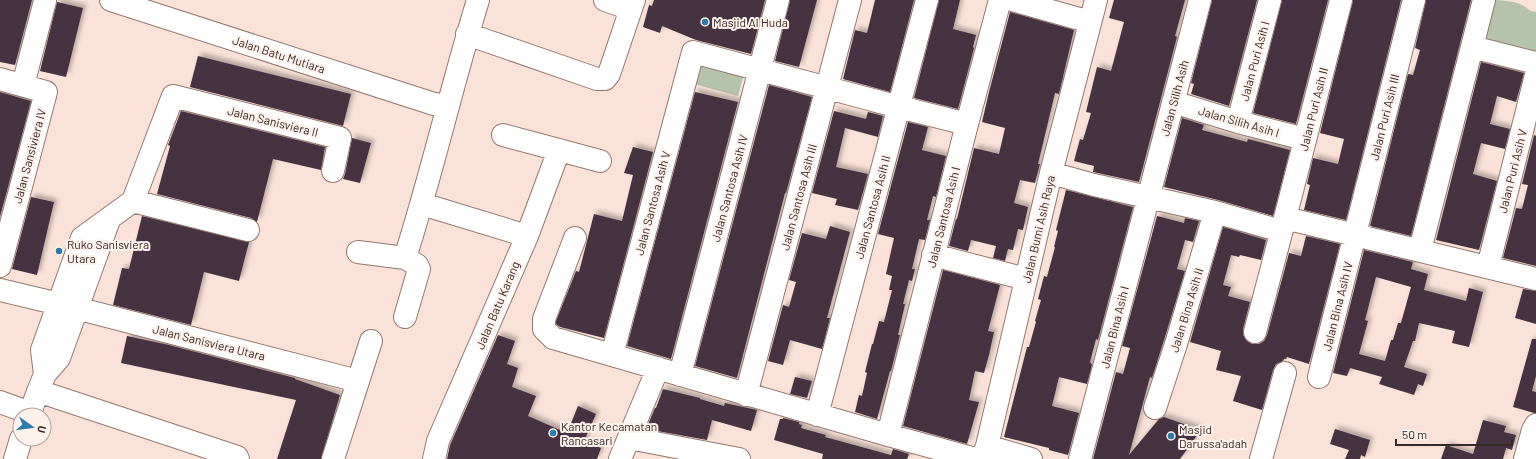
<svg xmlns="http://www.w3.org/2000/svg" width="1536" height="459" font-family="Barlow,sans-serif">
<defs>
<filter id="shadow"><feDropShadow dx="3.5" dy="-3.5" stdDeviation="2" flood-color="#0004"/></filter>
</defs>
<rect width="100%" height="100%" fill="#fbe2d8"/>
<path fill="#b4c3a9" d="M1487,0C1498,0 1511,0 1522,5C1527,7 1528,11 1535,12L1536,11V60L1475,43Z
M694,57L745,70L738,96L687,82Z"/>
<path fill="#463143" fill-rule="evenodd" filter="url(#shadow)" d="M0,0H32L15,65L0,62Z
M654,0H765L751,54L696,40L662,26L660,33L643,27L649,5L652,6Z
M790,0H817L799,67L775,61Z
M875,0H914L890,92L843,79L855,30L867,33Z
M939,0H960L953,29L976,35L973,47L974,48L958,109L914,98Z
M1114,0H1185L1175,36L1177,37L1139,182L1093,172L1094,166L1074,161L1080,139L1083,140L1091,113L1086,112L1097,67L1111,71L1124,22L1109,18Z
M1212,0H1257L1229,106L1191,94L1194,84L1191,83Z
M1282,0H1328L1296,124L1253,113Z
M1353,0H1401L1346,220L1304,210L1310,185L1307,184L1313,158L1338,164L1344,139L1320,133Z
M1426,0H1471L1411,236L1370,226L1408,74L1413,75L1420,50L1415,48Z
M57,2L83,8L66,77L40,71Z
M1010,12L1074,30L1059,94L1055,93L1038,164H1040L1035,183L1020,180L1014,203L1028,207L1023,230L1018,229L1013,250L1008,249L1005,261L993,258L996,246L971,240L968,251L949,246L956,219H957L974,148L999,154L1005,128L982,122L989,92Z
M198,56L351,94L343,126L190,87Z
M1481,62L1524,73L1516,102L1497,96L1490,124L1510,129L1505,149L1481,143L1473,174L1497,181L1479,250L1436,240Z
M769,85L812,97L786,193H785L737,378L695,366Z
M0,92L31,101L0,217Z
M695,92L738,102L671,359L627,346Z
M181,111L325,147L321,170L273,159L257,222L251,218L157,194L170,146L168,145Z
M834,111L866,119L868,112L883,116L878,137L845,128L836,167L868,174L858,210L835,205L837,199L812,193Z
M1182,118L1204,125L1202,130L1247,142L1248,139L1290,150L1273,216L1218,200L1164,187Z
M908,122L928,127L922,150L946,156L936,197L933,196L927,220H930L925,240L919,239L912,269H915L912,281L909,280L903,304H905L898,335H900L891,371H890L877,419L855,412L859,395L862,396L867,373L865,372L872,344H873L879,321L884,322L892,290H889L892,276L886,274L894,238L878,234Z
M1534,135L1536,136V266L1503,258L1516,208L1522,209L1528,185L1522,184Z
M352,138L371,143L360,183L343,179L345,174Z
M633,147L653,152L604,338L560,327L556,324V321L576,271L579,272L594,214L622,221L633,175L624,173Z
M1066,190L1133,207L1098,340L1096,339L1090,362L1092,365L1087,384L1059,377L1052,406L1079,413L1068,455L1049,450V448L1004,437L1027,347H1029L1036,322L1035,321L1041,300L1038,299L1044,276L1047,277L1055,247H1054L1058,231L1056,230Z
M31,197L54,202L37,275L12,269Z
M142,216L249,242L239,281L204,272L191,325L113,305L122,268L129,269Z
M1157,216L1184,223L1185,218L1199,221L1193,242L1185,240L1177,269L1185,271L1164,340L1152,378L1150,377L1129,455L1159,419L1164,417L1201,430L1180,459H1093L1116,372L1123,374L1130,348L1122,346Z
M830,226L850,232L827,318H830L822,349L790,340L783,365L768,361L783,305L789,307L796,282L789,280L802,233L826,239Z
M1223,227L1266,240L1261,260L1240,255L1239,257L1231,255L1223,285L1231,287L1228,296L1250,302L1243,329V335L1247,341L1252,344H1259L1264,341L1267,335L1289,253L1301,256L1306,236L1340,244L1309,364L1287,357L1286,359H1284L1283,361L1276,364L1273,370L1262,410L1233,401L1241,376L1216,370L1221,351L1190,342Z
M1364,250L1413,262L1411,269L1428,274L1424,290L1466,301L1469,288L1483,292L1469,347L1452,343L1455,331L1419,323L1415,341H1413L1404,367L1427,374L1423,386L1418,384L1414,395L1379,384L1382,377L1350,368L1347,376L1333,373ZM1376,277L1411,287L1401,323H1398L1393,340H1391L1385,361L1359,354L1368,321L1365,320Z
M943,270L1000,285L988,331L994,332L989,355L984,373L975,371L969,400L979,402L967,444L903,426Z
M1523,289L1536,291V324L1515,318Z
M498,335L515,341L507,364L518,368L512,387L536,396L528,416L567,433L578,406L596,414L584,441L601,448L597,459H447L450,445Z
M127,336L169,345L295,378V379L340,395L321,459H277L296,400L121,363Z
M1532,339H1536V376L1532,391L1536,392V413H1534L1513,407Z
M795,377L812,381L807,398L790,394Z
M663,389L700,398V399L724,406L725,403L757,410L751,431L712,420L707,440L646,429L655,408H656Z
M783,418L799,422V424L802,425L801,428L826,435L825,437L891,455L893,449L909,454L907,459H822L823,454L774,440L780,419H783Z
M1483,420L1506,426L1504,432L1516,435L1512,450L1506,448L1503,459H1441L1446,445L1473,454Z
M1335,429L1370,440L1365,457L1361,455L1360,459H1345L1349,450L1330,444Z"/>
<g fill="none" stroke-linecap="round" stroke-linejoin="round">
<defs>
<path id="minor" d="M111,0L434,104L448,106
M605,0L631,9
M1012,0L1090,22
M467,34L597,79H605L609,74L634,0
M1472,47L1536,63
M0,79L46,92L0,266
M23,85L45,1
M1173,102L1238,122L1305,139
M1238,122L1270,0
M503,135L600,161
M1051,173L1094,185L1215,212L1281,231
M133,201L248,230
M422,204L527,236
M1285,218L1341,0
M575,238L544,319V329L553,338L888,435L976,459
M1420,250L1484,0
M358,252L405,258C432,173 452,85 478,0
M933,255L1026,279
M405,258L417,265L419,269L405,317
M1488,267L1536,75
M0,290L76,308L358,381
M1255,332L1285,218L1536,279
M612,355L693,52L899,107L967,124
M45,374L59,358L109,220
M680,375L778,0
M1319,377L1414,0
M38,391L237,457L238,459
M746,395L850,0
M0,402L30,413
M1155,408L1176,344L1215,212
M29,415L45,374L42,350L82,238L133,201L173,96L340,138L333,171
M817,415L927,0
M888,435L967,124L1000,0
M629,438L739,459
M987,446L1031,459
M15,459L21,439
M333,459L371,341
M434,459L438,441L527,236L559,150
M620,459L658,368
M982,459L987,446L1051,173L1096,0
M1080,459L1200,0
M1261,459L1285,373
M1525,459L1533,430L1536,425"/>
</defs>
<use href="#minor" stroke="#92776c" stroke-width="24"/>
<use href="#minor" stroke="#fff" stroke-width="22"/>
</g>
<g fill="#2b7dad" stroke="#fff2ed" stroke-width="1.5">
<circle cx="705" cy="22" r="4"/>
<circle cx="59" cy="251" r="4"/>
<circle cx="553" cy="433" r="4"/>
<circle cx="1171" cy="436" r="4"/>
</g>
<g text-anchor="middle" dominant-baseline="central" stroke-width="4" stroke-linejoin="round" paint-order="stroke">
<g font-size="12" fill="#342924" stroke="#fff2ed" text-anchor="start">
<text x="713" y="22">Masjid Al Huda</text>
<text x="67" y="244">Ruko Sanisviera<tspan x="67" dy="14">Utara</tspan></text>
<text x="561" y="426">Kantor Kecamatan<tspan x="561" dy="14">Rancasari</tspan></text>
<text x="1179" y="429">Masjid<tspan x="1179" dy="14">Darussa'adah</tspan></text>
</g>
<g font-size="12" fill="#342924" stroke="#fff2ed">
<text transform="translate(279 54) rotate(18)">Jalan Batu Mutiara</text>
<text transform="translate(1254 61) rotate(-75)">Jalan Puri Asih I</text>
<text transform="translate(1174 98) rotate(-75)">Jalan Silih Asih</text>
<text transform="translate(1313 109) rotate(-76)">Jalan Puri Asih II</text>
<text transform="translate(1384 117) rotate(-76)">Jalan Puri Asih III</text>
<text transform="translate(273 121) rotate(14)">Jalan Sanisviera II</text>
<text transform="translate(1239 121) rotate(16)">Jalan Silih Asih I</text>
<text transform="translate(29 156) rotate(-75)">Jalan Sansiviera IV</text>
<text transform="translate(1512 171) rotate(-76)">Jalan Puri Asih V</text>
<text transform="translate(729 188) rotate(-75)">Jalan Santosa Asih IV</text>
<text transform="translate(798 197) rotate(-75)">Jalan Santosa Asih III</text>
<text transform="translate(652 203) rotate(-75)">Jalan Santosa Asih V</text>
<text transform="translate(872 207) rotate(-75)">Jalan Santosa Asih II</text>
<text transform="translate(943 217) rotate(-76)">Jalan Santosa Asih I</text>
<text transform="translate(1038 229) rotate(-77)">Jalan Bumi Asih Raya</text>
<text transform="translate(497 305) rotate(-67)">Jalan Batu Karang</text>
<text transform="translate(1337 306) rotate(-76)">Jalan Bina Asih IV</text>
<text transform="translate(1186 310) rotate(-73)">Jalan Bina Asih II</text>
<text transform="translate(1114 327) rotate(-76)">Jalan Bina Asih I</text>
<text transform="translate(209 342) rotate(14)">Jalan Sanisviera Utara</text>
</g>
</g>
<g transform="translate(32 427) rotate(104)"><circle r="19" fill="#fff2ed" stroke="#aea29d"/>
<path d="M0-3L7 15L0 10L-7 15Z" fill="#2b7dad"/>
<text y="-6" font-size="11" font-weight="bold" text-anchor="middle" fill="#342924">U</text>
</g>
<path d="M1396 439v6h116v-6" fill="none" stroke="#342924" stroke-width="2"/>
<text x="1402" y="439" font-size="12" fill="#342924" stroke="#fff2ed" stroke-width="3" paint-order="stroke">50 m</text>
</svg>
